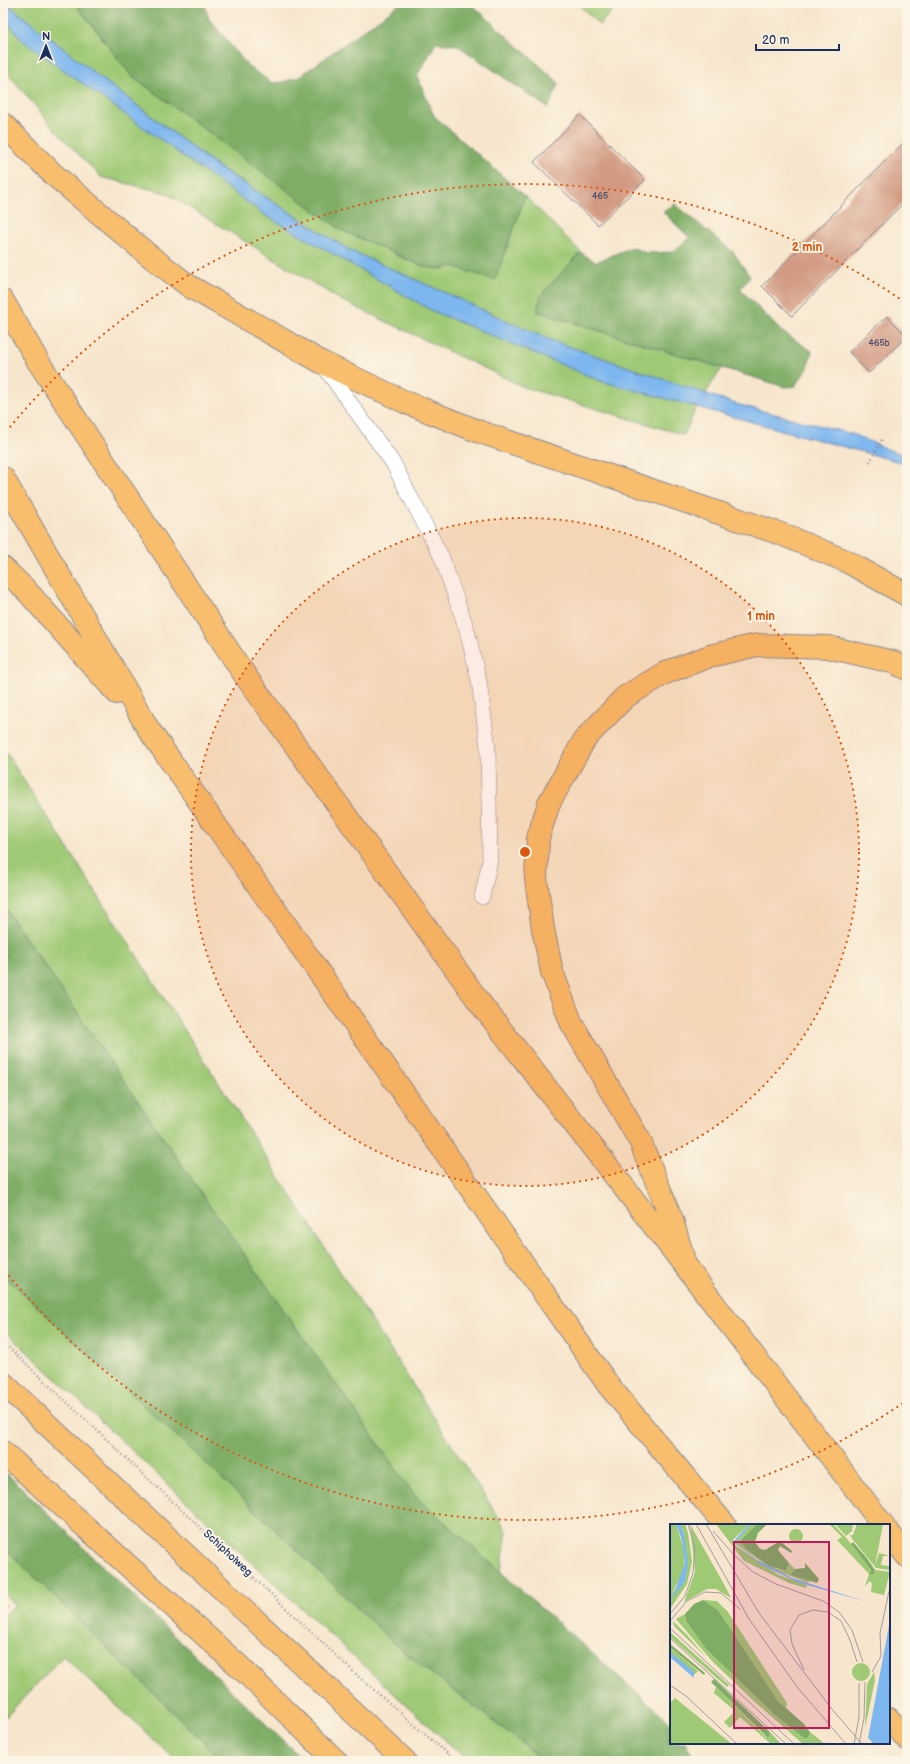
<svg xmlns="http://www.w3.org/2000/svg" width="910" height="1764" font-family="'Balsamiq Sans',sans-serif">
<rect width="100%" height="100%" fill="#fcf5e5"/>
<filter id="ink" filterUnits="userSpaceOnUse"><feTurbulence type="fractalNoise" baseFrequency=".025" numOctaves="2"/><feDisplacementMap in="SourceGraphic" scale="8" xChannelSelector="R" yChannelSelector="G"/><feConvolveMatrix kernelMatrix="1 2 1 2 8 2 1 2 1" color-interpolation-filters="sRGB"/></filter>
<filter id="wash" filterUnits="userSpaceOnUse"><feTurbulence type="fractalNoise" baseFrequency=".012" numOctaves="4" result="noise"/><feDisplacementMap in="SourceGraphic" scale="16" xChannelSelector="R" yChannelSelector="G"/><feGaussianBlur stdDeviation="0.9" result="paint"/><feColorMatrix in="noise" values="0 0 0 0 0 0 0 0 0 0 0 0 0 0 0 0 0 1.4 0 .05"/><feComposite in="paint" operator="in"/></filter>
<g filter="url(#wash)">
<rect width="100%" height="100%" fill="#f7e6cd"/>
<path fill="#9fc975" stroke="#5d7c6a" d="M12,3H75L131,75L222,142L398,256L425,267L441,269L452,266L495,280L525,196L583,254H578L538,312L722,368L705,394L550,340L349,250L219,167L98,76L11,7Z
M577,3H620L599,25Z
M3,16L22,40L265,215L433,311L601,381L697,406L684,435L524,387L341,300L166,193L101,177L56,131L3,67Z
M3,748L507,1531L501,1572L415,1496L201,1193L3,905Z
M3,1275L193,1451L399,1648L545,1761H469L439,1735L224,1537L3,1329Z
M3,1546L223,1761H177L63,1656L3,1720V1616L16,1605L3,1594Z"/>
<path fill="#7fad66" stroke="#4d6e62" d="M75,3H204L209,19L248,66L272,83L282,82L299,77L401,3H470L559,83L548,108L457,45L436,43L417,76L434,116L525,196L495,280L452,266L441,269L425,267L341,230L131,75Z
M675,204L734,253L750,277L740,289L781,331L812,351L807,369L795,386L785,387L538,312V305L541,295L579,254H583L596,262L632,247L646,253L672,252L690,238L663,212Z
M3,905L201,1193L415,1496L671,1723V1743H685L697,1761H545L399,1648L193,1451L3,1275Z
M3,1470L304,1761H223L3,1546Z"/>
<path fill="#7eb7ef" stroke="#4c73a6" d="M3,3H12L11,7L98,76L218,167L349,250L550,340L736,404L852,434L897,453L907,454V464L601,381L433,311L265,215L22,40L3,16Z"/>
<g id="blocks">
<path fill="#d29a82" d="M580,115L645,180L598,225L534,162Z
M907,139V199L792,316L762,286Z
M887,316L907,336L869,373L849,352Z
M3,1602L7,1605L3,1610Z"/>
</g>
</g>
<g filter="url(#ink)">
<use href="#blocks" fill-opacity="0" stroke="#898a96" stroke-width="1"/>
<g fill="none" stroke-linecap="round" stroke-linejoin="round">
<defs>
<path id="lane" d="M323,365L393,463L442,558L467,630L479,681L488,748L490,860L482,897"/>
<path id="primary" d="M3,1383L405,1761
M3,1452L241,1668L336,1761"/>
<path id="highway" d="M3,124L53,174L146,253L189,286L321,362L405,402L480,432L781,534L846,561L907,595
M3,301L39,363L242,671L480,1003L686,1267L883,1525
M3,478L149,730L609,1386L725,1525
M3,568L26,590L117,693
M683,1257L672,1220L640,1141L571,1022L552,972L543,929L536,879L538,838L549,803L585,739L625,697L665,673L710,656L757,645L828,647L893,662L907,669
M889,1533L907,1556
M889,1719L907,1739"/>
</defs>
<use href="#lane" stroke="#898a96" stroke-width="16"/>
<use href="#primary" stroke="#898a96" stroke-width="24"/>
<use href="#highway" stroke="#898a96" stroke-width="24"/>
<path stroke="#898a96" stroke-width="2.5" stroke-dasharray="1 3" stroke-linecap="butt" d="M870,462L882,439
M3,1342L359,1677L456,1761"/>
<use href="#lane" stroke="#fff" stroke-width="15"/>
<use href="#primary" stroke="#f9be6d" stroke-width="22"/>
<use href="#highway" stroke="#f9be6d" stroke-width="22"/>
</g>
</g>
<circle cx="525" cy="852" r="334" fill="#de5710" fill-opacity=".12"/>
<g fill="none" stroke="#de5710" stroke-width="2" stroke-dasharray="2 4">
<circle cx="525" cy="852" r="334"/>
<path d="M903 1403A668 668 0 0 1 6 1272M6 432A668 668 0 0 1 903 301"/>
</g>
<g text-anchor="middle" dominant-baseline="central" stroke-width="4" stroke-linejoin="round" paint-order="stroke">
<g font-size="9" fill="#494a67">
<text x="600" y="196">465</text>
<text x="879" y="343">465b</text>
</g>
<g font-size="11" fill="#1b2f5e" stroke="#fcf5e5">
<text transform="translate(228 1553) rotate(43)">Schipholweg</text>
</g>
</g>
<g transform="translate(670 1524)">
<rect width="220" height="220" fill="#f7e6cd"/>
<path d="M0,0H6L14,25V46L3,68L15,57L14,11L10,0H15L18,9L22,38L17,60L0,85ZM20,0L55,62L61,74L46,65H37L14,78L25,48ZM46,0H79L63,16L66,22L109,51L137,61L136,64L119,59L74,37ZM81,0H87L70,17L77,26L99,42L111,46L116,47L119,39L125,45L120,51L140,57L138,59L100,44L65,19ZM159,0H163L178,16L201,46L199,49L204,50L205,46L220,48L214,71L201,68L202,60L200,57L195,62L199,50L167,16L172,13ZM165,0H183L182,7L176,12ZM187,0H213L205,42L209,29L220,32H213L211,41L220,42V46L206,44L183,16L180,11H183ZM119 12a7 7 0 1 1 14 0a7 7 0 1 1-14 0ZM33,76L47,77L58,88L117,179L116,184L107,176L85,144L48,86ZM15,90L16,97L36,125L106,192L135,215L140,208L155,220H133L87,180L42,137L6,95ZM3,97L17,111L35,132L4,102ZM0,108L59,161L57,163L0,113ZM0,123L28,147L25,150L0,128ZM182 148a9 9 0 1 1 18 0a9 9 0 1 1-18 0ZM204,148L205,156L195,204L197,160ZM46,163L97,214L100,208L111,220H101L70,193L60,204L54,198L65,187L44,169ZM5,174L62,220H0V179Z" fill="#9fc975"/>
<path d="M87,0H97L88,9L85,18L90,25L95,26L110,17L122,27L121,29L110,22L108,26L119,39L116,47L99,42L77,26L70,17ZM183,18L196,33L205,46L204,50H199L201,46L181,20ZM135,39L149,55L147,59L120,51L125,45L135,44ZM33,76L48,86L107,176L134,200L140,208L138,213L135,215L106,192L36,125L16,97L15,90L24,80ZM0,120L35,149L34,151L0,123ZM44,155L100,208L98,214L41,158Z" fill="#7fad66"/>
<path d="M6,0H10L14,11L18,38L15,57L2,75L15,39L12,16ZM79,0H81L65,19L87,36L122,54L197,78L127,58L92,41L63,18ZM220,96V220H204L198,214ZM0,128L24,148V154L0,133Z" fill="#7eb7ef"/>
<path fill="none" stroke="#9f9da1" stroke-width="1" d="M26,0L79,95L128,164L176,220M36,0L89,89L161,184L192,220M43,7L64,31L83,48L106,60L153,77L169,88L182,106L193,138M0,90L15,72L23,49L25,24L18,0M0,97L17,77L35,68L51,69L70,85M0,104L124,220M0,114L116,220M134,146L122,120L120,106L129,91L143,86L158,88L171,97L180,116L187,138M202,148L211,132L210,109L220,63M0,161L16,172L67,220M184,220L189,193V159M189,220L194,194L195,158"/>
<path fill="#c2185b" fill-opacity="0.15" stroke="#c2185b" stroke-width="2" d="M64,18H159V204H64Z"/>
<rect width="220" height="220" fill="none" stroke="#1b2f5e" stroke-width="2"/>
</g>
<circle cx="525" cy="852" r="6" fill="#de5710" stroke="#fcf5e5" stroke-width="2"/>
<g font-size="12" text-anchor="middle" font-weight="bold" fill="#de5710" stroke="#fcf5e5" stroke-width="4" stroke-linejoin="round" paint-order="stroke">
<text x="807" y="251">2 min</text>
<text x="761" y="620">1 min</text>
</g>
<rect width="910" height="1764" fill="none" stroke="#fcf5e5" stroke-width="16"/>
<g transform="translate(46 46)" stroke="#fcf5e5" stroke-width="3" paint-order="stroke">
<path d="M0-3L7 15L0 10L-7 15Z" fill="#1b2f5e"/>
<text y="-6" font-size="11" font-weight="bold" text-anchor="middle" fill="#1b2f5e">N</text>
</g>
<path d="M756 44v6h83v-6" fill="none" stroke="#1b2f5e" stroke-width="2"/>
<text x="762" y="44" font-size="12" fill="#1b2f5e" stroke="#fcf5e5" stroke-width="3" paint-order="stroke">20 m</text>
</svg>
